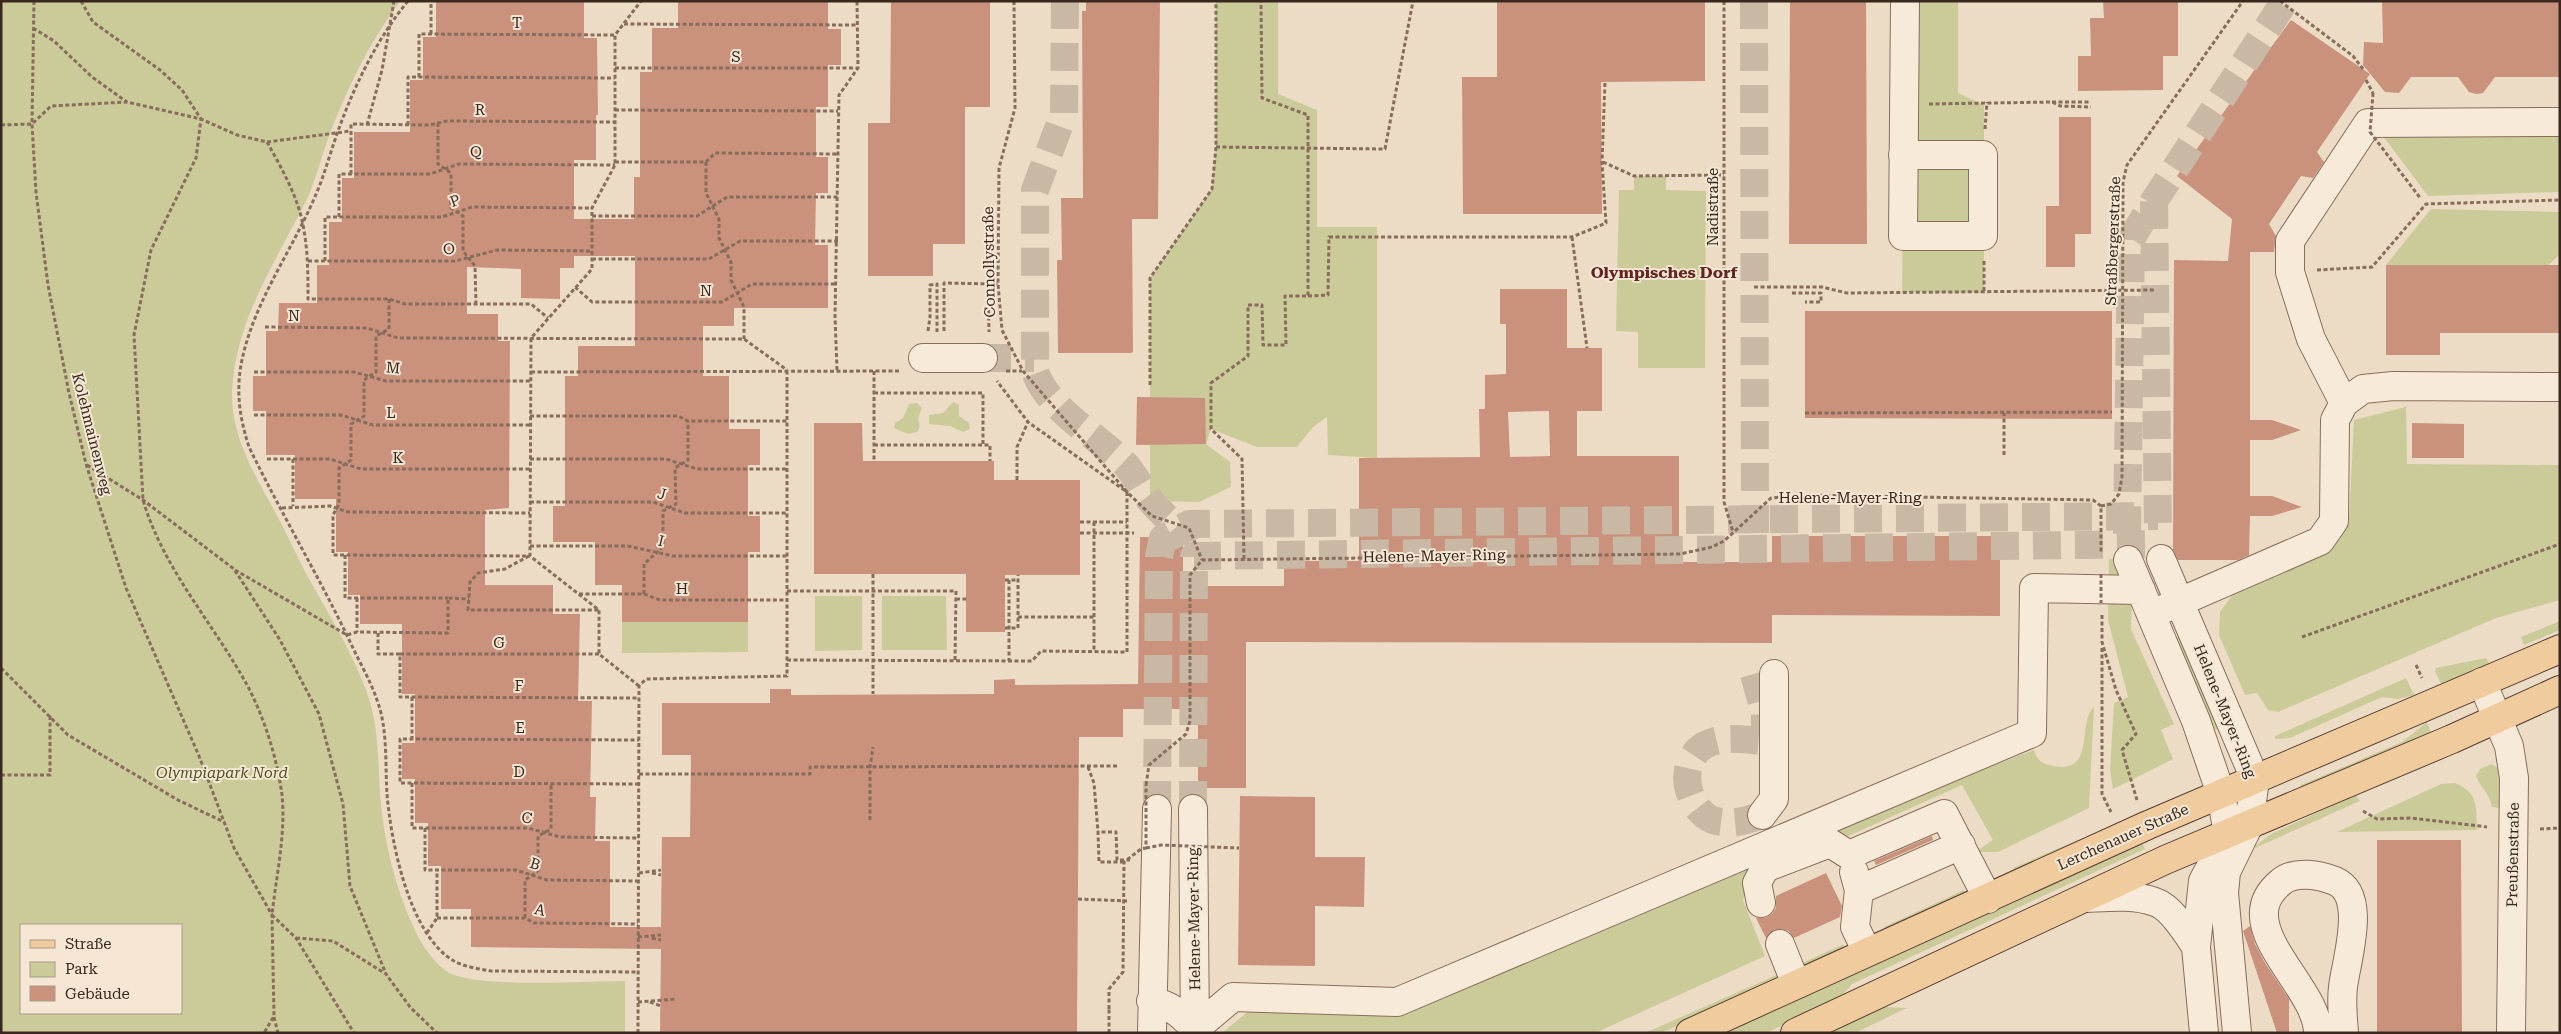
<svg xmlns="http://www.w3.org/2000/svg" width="2561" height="1034" font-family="'Roboto Serif',serif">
<rect width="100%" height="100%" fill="#eddcc5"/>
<path fill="#cbca99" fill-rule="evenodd" d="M1,1H400C369,43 346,90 328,139C321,158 316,179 308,197C277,260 235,320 232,392C231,435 253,472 273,508C288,535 300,564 316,591C334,623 353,655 366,690C379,724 378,759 380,795C384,841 394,884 413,926C420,942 432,961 446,971C472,989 589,981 625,981V1033H1ZM21,925H181V1013H21Z
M1216,1H1278V94L1317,110V227H1377V458L1328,455L1327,417L1313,427L1297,447H1257L1211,429L1206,444L1230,462L1231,487L1199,502L1150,501V278L1212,189L1216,147Z
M1905,1H1958V93L1984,105V293L1902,292Z
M2560,131V192L2428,196L2380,132Z
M1634,176H1666V190L1706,191L1705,368H1638V332L1616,331L1619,190H1634Z
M2431,209L2560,212V254L2534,279L2452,281L2441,265H2386Z
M953,402L959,405V416L969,423L970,429L963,432L950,426L929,424V415L943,413Z
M917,403L922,408L918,419L920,426L917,432L908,434L894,428L895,423L903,418L909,404Z
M2406,407L2407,464L2560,465V600L2496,618L2278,712L2268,710L2257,693L2245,695L2219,635L2220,612L2234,593L2265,581L2328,549L2349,521L2354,420Z
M2109,559H2130L2132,594L2131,629L2174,724L2161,730L2173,759L2113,789L2110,770L2114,703L2128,697L2108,620Z
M815,596H862V650L815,651Z
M882,596H946L947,650H882Z
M2560,621V630L2524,645L2521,637Z
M622,622H748V652L622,653Z
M2178,635L2185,639L2222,730L2215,729L2176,642Z
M2486,658L2490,665L2442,686L2435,671L2436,668Z
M2406,678L2414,695L2398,699L2382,697L2290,738L2275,739V736Z
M2094,707L2089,808L1998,852H1975L1993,840L1962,785L1842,839L1831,835L1916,795L2034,750C2037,759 2040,763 2049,765C2098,778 2076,722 2094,707Z
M2427,722L2432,735L2300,789L2301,785L2402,742Z
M2492,764L2499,769V808L2492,807C2489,792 2481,789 2476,776L2480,769Z
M2455,783C2479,793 2476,807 2477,830L2337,832L2441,784Z
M2356,795L2360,801L2255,848V846L2271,834Z
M2078,840L2080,845L2016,874L2013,868Z
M2142,843L2145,849L1852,984L1838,1000L1766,1033H1723Z
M1760,860L1743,900L1765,956L1595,1033H1222L1251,1009H1359Z
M1964,890L1967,896L1888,934L1884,927Z
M1844,944L1840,953L1805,969L1802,963Z
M1781,973L1783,979L1661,1033H1645Z
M1885,1007L1907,1008L1855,1033H1829Z"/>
<path fill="#ca927c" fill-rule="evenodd" d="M436,1H584V38H597L598,115H596V160H574V219H634V177H640V72H652V28H678V1H828V29H841V65H828V107H816V157H828V193H816L815,245H828V308H734V326H703V376H729V429H760V465H748V516H760V552H748V622H622V585H595V542H553V506H565V376H578V346H635V256H574V268H560V299L521,298V269L467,267V314H498V341H510L509,508L485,510V585H553V614H580L578,701H592L590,797H596L595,841H610V927H661L662,837H690L691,755H662V703H770V689H791V695L994,694V680L1015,679V685L1138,684L1140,537H1183V586H1284V561H1359V458L1480,457L1479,409H1485V375L1506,374V324H1500V289H1567V348H1602V411H1577V456H1679V562H1772V536H2000V616L1772,615V643L1246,642V788H1198V709H1123V737H1079L1077,1033H660L661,949L471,947V909H441V866H428V823H415V779H402V743H415V694H402V624H360V595H348V552H336V499H295V455H266V411H253V376H266V331H278L279,303H317V265H329V222H342V178H354V132H410V80H423V37H436ZM1549,411L1550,456L1510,457L1508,412Z
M891,1H990V107H965V244H933V276H868V123H890Z
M1086,1H1160L1158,219H1132L1133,352L1131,353H1058L1057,260H1062L1061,198H1083L1082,11H1086Z
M1497,1H1705V81L1601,82L1602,214H1463L1462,77H1497Z
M1790,1H1866L1867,244H1789Z
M2103,1H2178V56H2163V90L2078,91V56H2091L2090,18H2104Z
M2382,1H2560V77H2495L2483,93L2476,94L2469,92L2458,77H2411L2399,93L2385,92L2363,65L2364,42L2383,43Z
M2291,20L2370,74L2317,152L2324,162L2313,178L2301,176L2269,224L2276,236L2274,252H2250V420H2272L2301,430L2272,440H2250V496H2272L2302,507L2272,516H2250L2249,555L2238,560H2178L2173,550L2174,260L2228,261L2232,219L2177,176Z
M2059,117H2091V234H2075V267H2046V206H2059Z
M2386,265H2560V333H2440V355H2386Z
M1805,311H2112V419L1805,418Z
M1137,397L1205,398L1206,444L1136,445Z
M814,423H862L863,461H994V480H1080V575H1005V632H966V574H814Z
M2412,423L2464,424V458H2412Z
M1240,796L1315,797V857H1365L1364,907L1315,906V966L1238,965Z
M1932,836L1933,840L1876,865L1874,861Z
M2377,840H2461L2462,1033H2377Z
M1826,873L1842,906L1840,917L1794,938L1789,931L1782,929L1774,930L1766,938L1756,918H1765L1772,914L1776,908V896Z
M2250,926L2255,944L2265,963L2289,999V1033H2277L2243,931Z"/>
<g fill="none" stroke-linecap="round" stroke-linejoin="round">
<path stroke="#c9b8a4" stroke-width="28" stroke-dasharray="28 14" stroke-linecap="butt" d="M1065,1L1064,113L1035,190V372C1048,409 1096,435 1123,462C1134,472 1140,488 1150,500C1163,516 1177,524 1187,544
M1754,1L1755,537
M2154,201L2158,534
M983,358H1034
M2127,534L2131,239L2154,201L2285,1
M1754,674L1765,714V735
M1157,809L1159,556L1163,538L1189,524L2158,516
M1193,809L1194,556L2158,544
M1762,815C1748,820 1737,824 1721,822C1688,818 1673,763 1705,745C1723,735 1745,740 1765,741"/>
<defs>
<path id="minor" d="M1903,155H1983V236H1903L1905,1
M923,358H983
M2344,403L2311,339L2290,272V241L2368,123L2560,122
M2161,559L2255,779L2249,825L2226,872L2224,893L2237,1033
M2128,560L2196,721L2221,794L2228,834L2203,881L2196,947L2204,1033
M2152,614L2320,541L2334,521L2335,420L2344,403L2363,389L2393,386L2560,387
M2482,682L2509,746L2514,778L2511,1033
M1193,809L1195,1033
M1762,815L1774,799V674
M1854,872L1859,890L1855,927L1867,952
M1859,890L1961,845
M2086,898C2108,897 2134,894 2155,902C2171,907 2187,933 2196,947
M1761,903L1757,883L1765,868L1830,843L1849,855L1944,814L1988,899
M1780,944L1796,984
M1151,1001C1171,1005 1181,1014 1195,1029L1233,997L1397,1002L2032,733L2034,588L2141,590
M1152,1033L1157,809
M2318,1033C2318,985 2227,926 2281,882C2295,870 2320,875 2335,881C2368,895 2346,961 2343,987C2341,1002 2343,1018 2344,1033"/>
<path id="major" d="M1690,1033L2148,825L2560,649
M1795,1033L2165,860L2452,739L2560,690"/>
</defs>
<use href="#minor" stroke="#886d5c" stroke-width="30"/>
<use href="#major" stroke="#553c30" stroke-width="30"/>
<path stroke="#886d5c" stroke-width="3" stroke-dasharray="4 2.5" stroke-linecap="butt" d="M34,1L32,124L36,192L48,285L69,393L86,464L126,588L199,756L234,848L272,915L274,1016L264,1033
M81,1L93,22L160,70L182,90L201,119L196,158L151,250L134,335L143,500C163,568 212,622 246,683C264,716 277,758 282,795C286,834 276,877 272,915L296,938L354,1033
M408,1C377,39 355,84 338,131C330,153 324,177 314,199C290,254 252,305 241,365C236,394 240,419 249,447C282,515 321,580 353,648C361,665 371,682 377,700C388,729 385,763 387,794C391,842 409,935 454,961C465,967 479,969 491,971L638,972
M1014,1L1015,108L999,168L998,284L1002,330L1023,371L1127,492L1152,516L1189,528L1202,560
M1724,1V502L1733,532
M2280,1L2353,56L2363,69
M624,24L857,25
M33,28L54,41L92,77L127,102
M431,34V1
M615,68H858
M419,77V34L615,35
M2366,80L2373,93
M2052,102H2091
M1929,104L2052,102L2060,106L2091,107
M615,110L838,111
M438,123V164L451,173V208L463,216V251L475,266L476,304
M1,125L32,124L51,106L127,102L201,119L237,135L267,142L351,131
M367,125L382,70L394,1
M408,125V77L615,78
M1985,129L1987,102
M267,142C281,167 298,197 303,225C308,250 308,274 308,299H389L405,304H531L548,318
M1216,147L1385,149L1413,1
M615,162H706L715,153L838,154
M706,162V193L719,219V238L731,262V280L744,307V339
M1603,162L1634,176L1724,175
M351,174V124L430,125L447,121L615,122
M592,216H697L727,197H838
M339,217V174H430L459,164L615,165
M1572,237L1587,348
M592,259H709L740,241H838
M308,261H455L497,250L592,251
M325,261V217H442L472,207L592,208
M1984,261V293
M2317,270L2372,267L2426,204L2560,200
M988,284L989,332
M575,287L592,302H722L752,284H837
M1754,287H1822L1847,293L2155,290
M1792,293H1821V302H1805
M1308,296L1328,295L1329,237H1572L1606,223L1602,162L1605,82
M389,299V329L376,336V372L364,380V416L351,424V460L339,468V504L333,515V555L530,556
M265,327L367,328L398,338L744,339L787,370
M928,331L930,317V285L937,284V332
M944,331V283L998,284
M837,370L835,316L839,95L858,68L857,1
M874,371V461
M1006,371H1022
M254,372H354L386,381H530
M531,372L900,371
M1150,385V278L1212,189L1216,147V1
M874,393H983V445
M1805,413L2112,412
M254,415H341L373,425H530
M530,416H678L688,421H787
M874,445H990V461
M2004,455V413
M267,459H330L361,469H530
M293,459V506
M530,459H666L697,469H787
M87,465L143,500L234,569L280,640L319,714L343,804L350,886L386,974
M1017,480V447L1028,422
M530,502H653L685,513H787
M2101,506L2111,504L2119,494L2122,477L2123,182L2127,165L2243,1
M282,508L330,506L348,512L530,513
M1080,522H1127
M1094,522V652
M530,546H628L673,556H787
M345,555V598H448
M529,556L505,569L478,573L470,582L468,610H599
M1244,559L1242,459L1211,429V383L1248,356V305H1262L1263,345H1286L1285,296H1308V115L1262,98L1261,1
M235,570L347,635L357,632L448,633V598L469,599
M873,574V694
M1005,580H1018
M1009,580V661
M787,591H956L955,661
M579,594H644L660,600H787
M644,594V564L663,547V511L676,504L675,468L688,460V421
M357,598V632
M956,599H966
M2102,615V642L2116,690L2136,734L2122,750L2137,800
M1018,617H1094
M1005,628H1018V575
M378,633V654H400V697L639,698
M2302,637L2560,544
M2102,648V794L2111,812
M400,654H599
M787,660L1032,661L1041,651L1127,652V492L1028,422L997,381
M2416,665L2422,678
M1,668L68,735L178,800L224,822
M639,686L599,654V610L530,556L531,338L592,269V208L615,165V35L641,1
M412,697V739
M1088,767L1094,783L1098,832
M639,774H810V767L1119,766
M1,775H50V716
M412,783V828H528L560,837L639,838
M639,784L400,783V739L639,740
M1146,785L1149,765L1186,734L1190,721V575L1202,560L1680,554L1712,547L1724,541L1771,498L1798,495L2093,500L2101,506V553
M2363,811L2377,819L2411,818L2487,827
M870,820V767L873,747
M425,828V870H516L547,880L639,881
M2540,829L2560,828
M1124,862H1099L1098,832H1116L1117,860H1130
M639,873L661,870
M652,873L661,875
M1078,899L1127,901
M437,918H525L534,923L638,924
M525,918V880L538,871V836L551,829V783
M427,933L437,918V870
M638,937L661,935
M296,938L333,941L386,974L410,1007L437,1033
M652,938L661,940
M638,1002L676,999
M650,1002L661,1006
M274,1017L278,1033
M638,1033L639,686L646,679L787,676V370
M1109,1033V1009"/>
<use href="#minor" stroke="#f8ead8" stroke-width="28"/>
<use href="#major" stroke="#efcb9e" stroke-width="28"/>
<path stroke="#886d5c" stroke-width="3" stroke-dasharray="4 2.5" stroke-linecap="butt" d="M2373,93L2370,132L2421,199
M1080,533H1134
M2101,574V603
M1146,848L1161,845L1239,848
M1109,1009V989L1123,972L1124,862L1141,849L1146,848V785"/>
</g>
<g text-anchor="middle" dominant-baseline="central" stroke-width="4" stroke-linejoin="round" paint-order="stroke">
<g font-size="15" fill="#38281f" stroke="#f5e7d4">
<text x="517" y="23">T</text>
<text x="736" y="57">S</text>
<text x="480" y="110">R</text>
<text x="476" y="152">Q</text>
<text transform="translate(455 201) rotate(-19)">P</text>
<text transform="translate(1713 207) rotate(-90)">Nadistraße</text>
<text transform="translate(2113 241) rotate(-88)">Straßbergerstraße</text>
<text transform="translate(449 249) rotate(-5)">O</text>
<text transform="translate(989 262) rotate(-91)">Connollystraße</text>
<text x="706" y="291">N</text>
<text x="294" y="316">N</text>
<text transform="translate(393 368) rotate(5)">M</text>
<text x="391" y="413">L</text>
<text transform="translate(92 434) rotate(76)">Kolehmainenweg</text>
<text x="398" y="458">K</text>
<text transform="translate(662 494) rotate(15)">J</text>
<text x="1850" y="498">Helene-Mayer-Ring</text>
<text transform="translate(661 541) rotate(13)">I</text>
<text transform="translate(1434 556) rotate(-1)">Helene-Mayer-Ring</text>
<text x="682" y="589">H</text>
<text x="499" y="643">G</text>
<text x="519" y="686">F</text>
<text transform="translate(2225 711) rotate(68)">Helene-Mayer-Ring</text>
<text x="520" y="728">E</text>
<text x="519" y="772">D</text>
<text transform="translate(527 818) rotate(7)">C</text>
<text transform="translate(2123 837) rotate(-24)">Lerchenauer Straße</text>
<text transform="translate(2513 855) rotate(-89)">Preußenstraße</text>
<text transform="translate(535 864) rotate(18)">B</text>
<text transform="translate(540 910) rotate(12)">A</text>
<text transform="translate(1194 919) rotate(-91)">Helene-Mayer-Ring</text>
</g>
<g font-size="15" font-style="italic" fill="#4e5426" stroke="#f5e7d4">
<text x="222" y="773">Olympiapark Nord</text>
</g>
<g font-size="16" font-weight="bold" fill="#632520" stroke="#f5e7d4">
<text x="1664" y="272">Olympisches Dorf</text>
</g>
</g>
<rect width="2561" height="1034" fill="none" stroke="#38281f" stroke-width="5"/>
<rect x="20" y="924" width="162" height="90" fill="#f5e7d4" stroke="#a99b8c"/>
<rect x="30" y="940" width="25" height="8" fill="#efcb9e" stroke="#a99b8c"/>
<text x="65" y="949" font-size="15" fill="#38281f">Straße</text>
<rect x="30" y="962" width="25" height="15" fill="#cbca99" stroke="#a99b8c"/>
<text x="65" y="974" font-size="15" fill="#38281f">Park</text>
<rect x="30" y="986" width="25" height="15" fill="#ca927c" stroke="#a99b8c"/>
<text x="65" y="999" font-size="15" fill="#38281f">Gebäude</text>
</svg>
